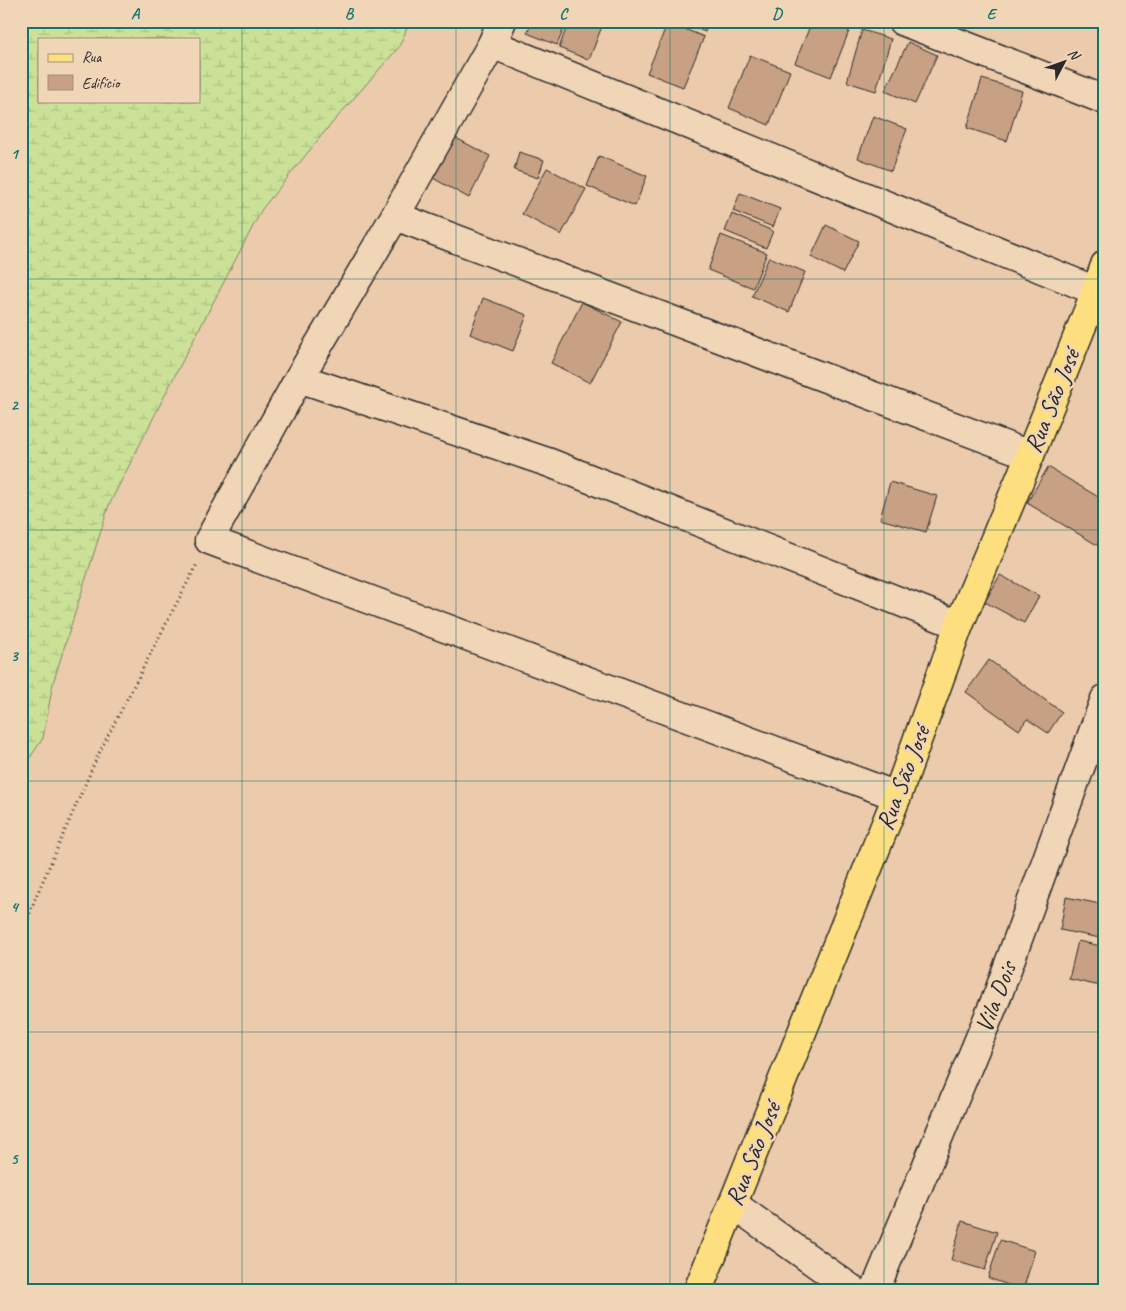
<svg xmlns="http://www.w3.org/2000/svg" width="1126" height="1311" font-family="Caveat,sans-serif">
<defs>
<pattern id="wetland-marsh" width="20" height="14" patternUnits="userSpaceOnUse" patternTransform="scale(1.25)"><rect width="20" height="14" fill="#cbe197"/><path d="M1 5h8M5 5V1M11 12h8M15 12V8" fill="none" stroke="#aec182"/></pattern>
</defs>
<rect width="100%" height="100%" fill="#eccbac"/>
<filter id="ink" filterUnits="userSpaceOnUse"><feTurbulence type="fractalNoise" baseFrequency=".02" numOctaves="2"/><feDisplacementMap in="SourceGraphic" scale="10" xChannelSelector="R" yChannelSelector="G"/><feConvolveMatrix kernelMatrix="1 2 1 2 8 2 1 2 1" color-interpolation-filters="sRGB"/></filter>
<g filter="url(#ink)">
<path fill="url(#wetland-marsh)" stroke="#7b8661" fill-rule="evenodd" d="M21,21H410L399,47L326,130L262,209L171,383L109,505L53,683L43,738L21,771ZM39,39H199V101H39Z"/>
<path fill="#c8a184" stroke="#2b2b2b" d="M532,21H567L557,45L527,33Z
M569,21H604L589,60L559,48Z
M678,21H709L705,32Z
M812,21H841L851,26L831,77L795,63Z
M668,22L704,37L683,87L647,73Z
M862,30L891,39L876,91L847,82Z
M908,42L937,55L915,104L885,91Z
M750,55L790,71L769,125L729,108Z
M982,79L1022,91L1007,141L967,128Z
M873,116L907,129L891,171L858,158Z
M452,136L490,156L469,198L431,177Z
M519,152L544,160L538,178L514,170Z
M599,156L647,176L635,206L587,186Z
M547,168L586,189L561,235L522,214Z
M740,193L780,209L773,227L733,211Z
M732,214L773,231L766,248L725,231Z
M826,225L859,241L843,273L811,257Z
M721,235L767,253L753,288L708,270Z
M769,257L805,272L789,312L752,296Z
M483,298L527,315L513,351L470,334Z
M582,302L622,322L590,383L551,363Z
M1048,467L1105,501V532L1097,545L1027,503Z
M890,482L937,496L926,532L880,519Z
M1000,575L1039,596L1024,623L985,602Z
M989,660L1062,712L1048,733L1027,719L1019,730L966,692Z
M1066,897L1105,905V939L1060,930Z
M1078,941L1105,947V987L1069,979Z
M962,1221L997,1232L985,1270L951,1260Z
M1000,1240L1035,1251L1023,1290L988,1278Z"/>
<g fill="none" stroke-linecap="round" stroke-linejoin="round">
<defs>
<path id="minor" d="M502,21L492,44L395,216L299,378L209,540L897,796
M902,21L1105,100
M492,44L1096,291L1105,297
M395,216L1030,455
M299,378L550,463L959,625
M733,1204L853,1290
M875,1290L998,994L1105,699"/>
<path id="major" d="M698,1290L897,796L959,625L1030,455L1096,291L1105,265"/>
</defs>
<use href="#minor" stroke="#2b2b2b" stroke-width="31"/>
<use href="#major" stroke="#2b2b2b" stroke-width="31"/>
<path stroke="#2b2b2b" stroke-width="3" stroke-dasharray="1 4" stroke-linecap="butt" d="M21,937L35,899L98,755L198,562"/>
<use href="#minor" stroke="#f1d5b7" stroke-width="28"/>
<use href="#major" stroke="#fedf80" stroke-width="28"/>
</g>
</g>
<path fill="none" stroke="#0f766e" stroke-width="1" stroke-opacity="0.55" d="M242,21V1290M456,21V1290M670,21V1290M884,21V1290M21,279H1105M21,530H1105M21,781H1105M21,1032H1105"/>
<g text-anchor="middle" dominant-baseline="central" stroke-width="5" stroke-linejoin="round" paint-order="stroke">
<g font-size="25" fill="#2b2b2b" stroke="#f1d5b7">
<text transform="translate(1052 401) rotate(-68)">Rua São José</text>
<text transform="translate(903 778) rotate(-69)">Rua São José</text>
<text transform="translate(996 997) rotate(-69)">Vila Dois</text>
<text transform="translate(753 1154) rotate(-68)">Rua São José</text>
</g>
</g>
<rect width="1126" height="1311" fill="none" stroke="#f1d5b7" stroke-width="55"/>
<rect x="38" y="38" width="162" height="65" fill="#f1d5b7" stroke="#a2917f"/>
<rect x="48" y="54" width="25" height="8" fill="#fedf80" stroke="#a2917f"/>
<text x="82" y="62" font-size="15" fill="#2b2b2b">Rua</text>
<rect x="48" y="75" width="25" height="15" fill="#c8a184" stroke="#a2917f"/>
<text x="82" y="88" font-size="15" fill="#2b2b2b">Edifício</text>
<g transform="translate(1064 62) rotate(49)" stroke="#f1d5b7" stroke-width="4" paint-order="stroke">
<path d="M0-4L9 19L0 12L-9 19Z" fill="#2b2b2b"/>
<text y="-8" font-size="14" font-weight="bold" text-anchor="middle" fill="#2b2b2b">N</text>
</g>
<rect x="28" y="28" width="1070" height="1256" fill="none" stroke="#0f766e" stroke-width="2"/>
<g font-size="16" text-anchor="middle" font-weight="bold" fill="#0f766e">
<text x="135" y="19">A</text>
<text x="349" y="19">B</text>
<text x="563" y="19">C</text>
<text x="777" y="19">D</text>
<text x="991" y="19">E</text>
<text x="14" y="159">1</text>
<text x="14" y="410">2</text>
<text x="14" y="661">3</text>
<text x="14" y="912">4</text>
<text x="14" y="1164">5</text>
</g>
</svg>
